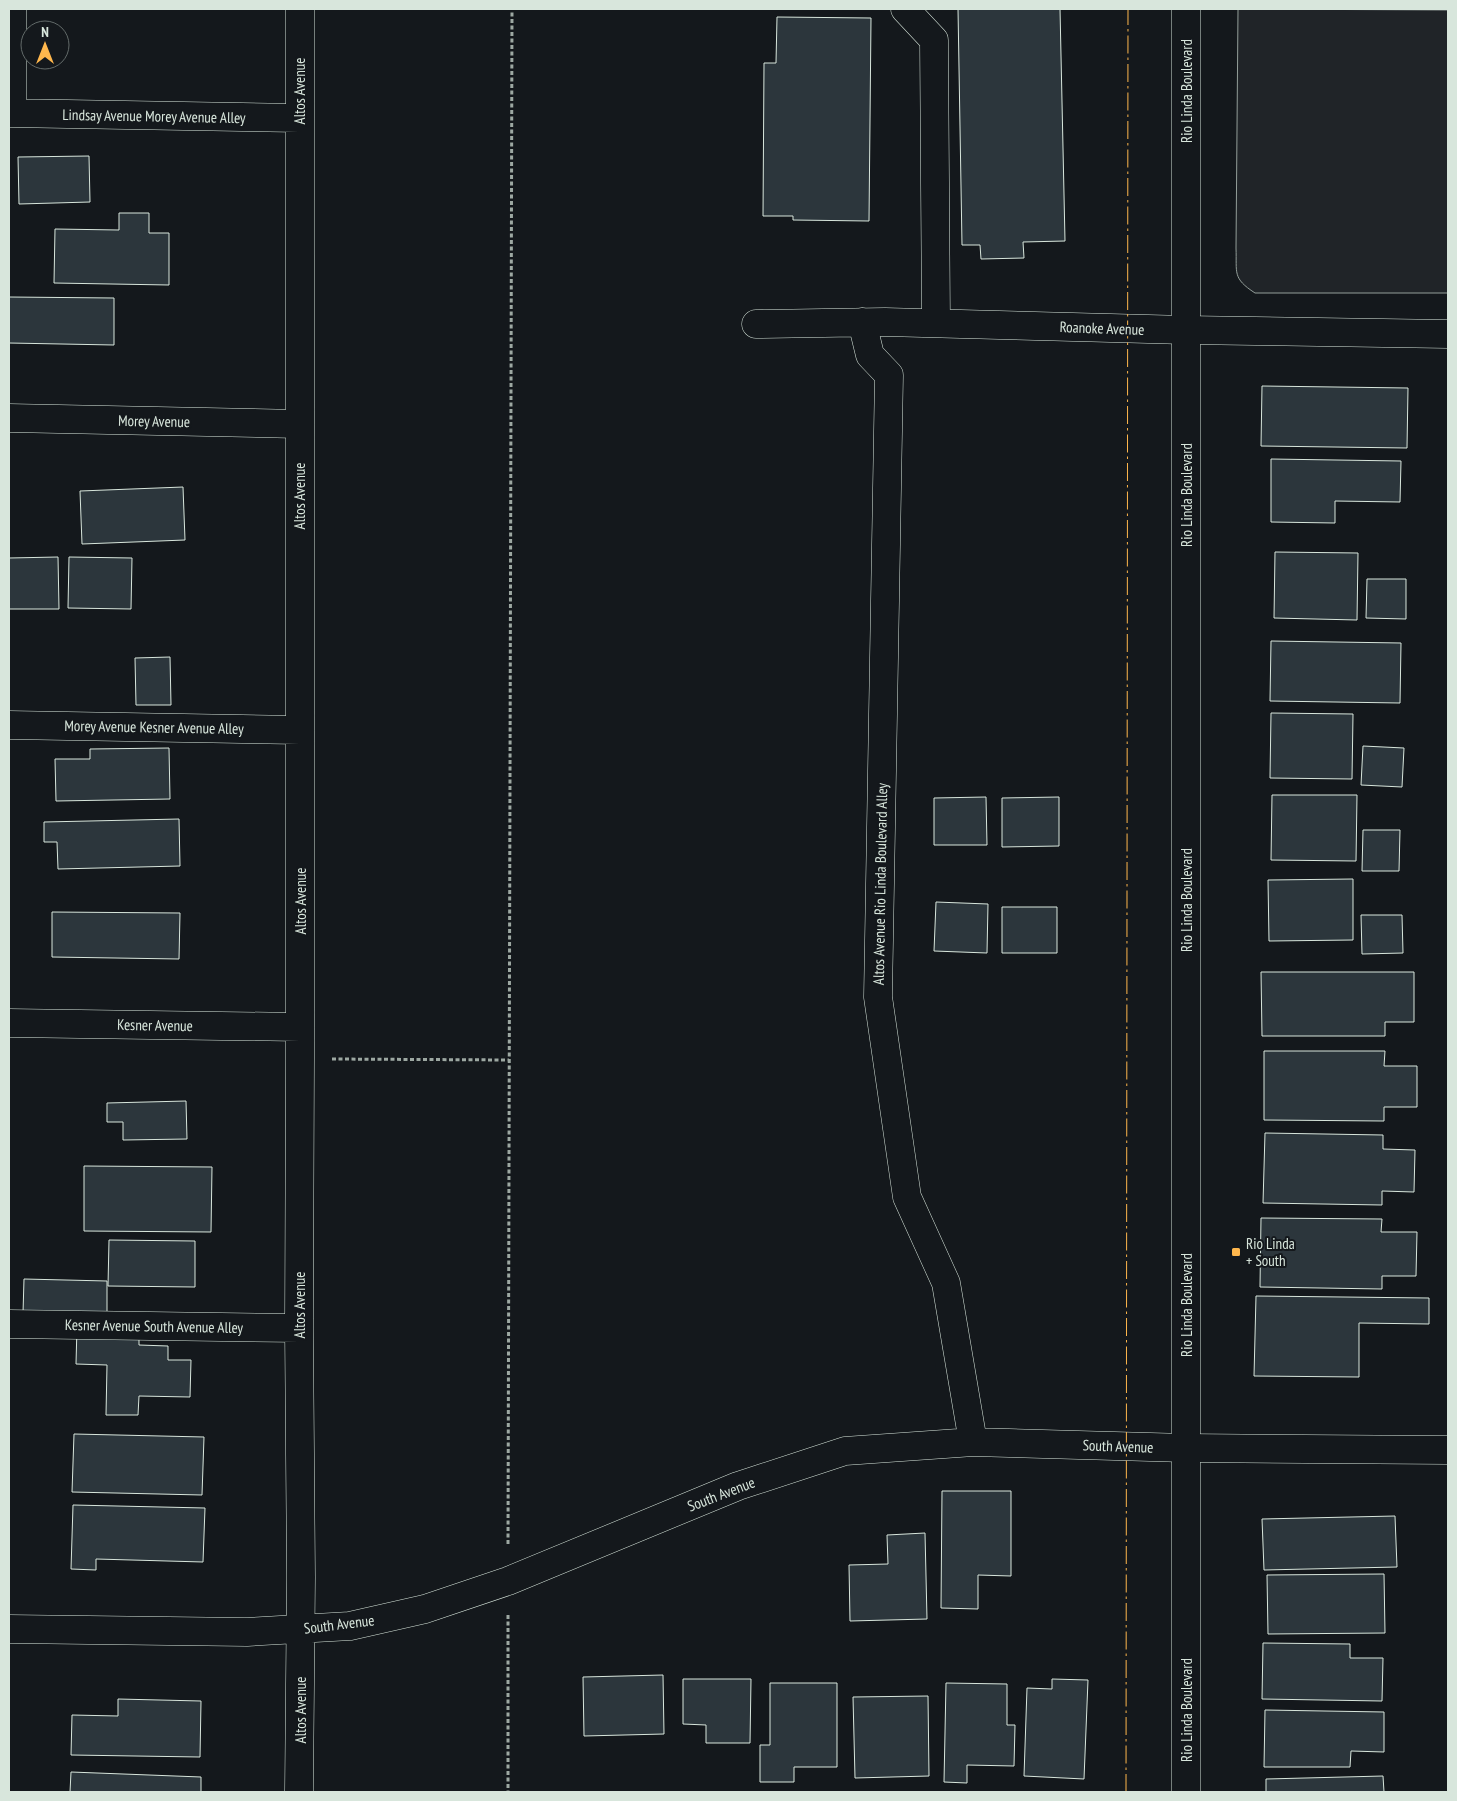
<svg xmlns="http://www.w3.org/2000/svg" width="1457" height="1801" font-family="'PT Sans Narrow',sans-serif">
<rect width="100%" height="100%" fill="#14181c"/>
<path fill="#202428" stroke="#939e99" d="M1238,9L1448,10V293H1255C1232,278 1237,273 1236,248Z"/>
<path fill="#2c363c" stroke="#d8e6dc" d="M958,9H1060L1065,241L1023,242L1024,258L981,259L980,245H962Z
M777,17L871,18L869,221L793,220V216H763L764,63H776Z
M89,156L90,202L19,204L18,157Z
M119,213H149V233H169V285L54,283L55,229L119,230Z
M9,297L114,298V345L9,343Z
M1262,386L1408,388L1407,448L1261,446Z
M1271,459L1401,461L1400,502L1335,501V523L1271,522Z
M183,487L185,540L82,544L80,491Z
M1275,552L1358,553L1357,620L1274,618Z
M58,557L59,609H9V558Z
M69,557L132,558L131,609L68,608Z
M1367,579H1406V619L1366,618Z
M1271,641L1401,643L1400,703L1270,701Z
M170,657L171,705H136L135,658Z
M1271,713L1353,714L1352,779L1270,778Z
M1363,746L1404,748L1402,787L1361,785Z
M169,748L170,799L56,801L55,759H90V749Z
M1272,795H1357L1356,861L1271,860Z
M986,797L987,845H934V798Z
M1059,797V846L1002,847V798Z
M179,819L180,866L58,869L57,842H44V822Z
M1363,830H1400L1399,871H1362Z
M1353,879V940L1269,941L1268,880Z
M936,902L988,904L987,953L934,951Z
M1002,907H1057V953H1002Z
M52,912L180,913L179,959L52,957Z
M1361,915H1402L1403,953L1362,954Z
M1261,972H1414V1022H1385V1036H1262Z
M1264,1051H1385L1384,1066H1417V1107H1384V1121L1264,1120Z
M186,1101L187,1139L123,1140V1122H107V1103Z
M1265,1133L1383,1135V1149L1415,1150L1414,1192L1382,1191V1205L1263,1203Z
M84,1166L212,1167L211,1232L84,1231Z
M1261,1218L1382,1219L1381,1232H1417L1416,1276H1382V1289L1260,1287Z
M109,1240L195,1241V1287L108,1286Z
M24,1279L107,1281V1314L23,1313Z
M1256,1296L1429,1298V1324L1359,1323V1377L1254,1376Z
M77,1326L139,1327V1345L168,1346V1360H191L190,1397L139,1396L138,1415H106L107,1365L76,1364Z
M74,1434L204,1437L202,1495L72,1492Z
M942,1491H1011V1576L978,1575V1609L941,1608Z
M73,1505L205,1508L203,1562L96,1559V1570L71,1569Z
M1395,1516L1397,1567L1264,1570L1262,1519Z
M925,1533L927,1619L850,1621L849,1565L888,1564L887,1535Z
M1384,1574L1385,1633L1268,1634L1267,1575Z
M1263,1643L1350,1644V1658H1383L1382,1701L1262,1699Z
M663,1675L664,1734L584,1736L583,1677Z
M683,1679H751L750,1743H706V1725L683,1724Z
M1052,1679L1088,1680L1084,1779L1024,1776L1027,1688L1052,1689Z
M770,1683H837V1767H794V1782H760V1745H770Z
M946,1683L1007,1684V1725H1015L1014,1766L967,1765V1783L944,1782Z
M928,1696L929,1776L855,1778L853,1697Z
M118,1699L201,1701L200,1757L71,1755L72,1715L118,1716Z
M1265,1710L1384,1712V1752L1351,1751L1350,1767H1264Z
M71,1772L201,1777V1792H70Z
M1383,1776L1384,1792H1266V1779Z"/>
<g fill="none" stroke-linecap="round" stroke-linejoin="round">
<defs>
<path id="minor" d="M905,9L934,40L936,323
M9,113L299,118
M12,113V9
M862,322L870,355L889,375L878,997L907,1197L946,1283L973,1442
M756,324L885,322L1186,330L1448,334
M9,418L299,424
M9,725L300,730
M9,1023L300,1027
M9,1324L299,1328
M9,1629L247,1632L350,1626L425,1609L508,1581L738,1486L845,1451L973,1442L1186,1448L1448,1450
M299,1792L301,1577L299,1328L300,1059V9"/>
<path id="major" d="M1186,1792V9"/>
</defs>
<use href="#minor" stroke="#d8e6dc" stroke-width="29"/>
<use href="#major" stroke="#d8e6dc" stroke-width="29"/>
<path stroke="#9da8a2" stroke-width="3" stroke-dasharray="4 2.5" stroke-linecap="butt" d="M332,1059L509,1060
M508,1544L512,9
M508,1615V1792"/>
<use href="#minor" stroke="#14181c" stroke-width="28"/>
<use href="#major" stroke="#14181c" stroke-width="28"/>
<path stroke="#ffb74d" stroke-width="1" stroke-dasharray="18 4 2.5 4" stroke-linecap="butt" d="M1126,1792L1128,9"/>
</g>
<rect fill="#ffb74d" stroke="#14181c" stroke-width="2" x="1231" y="1247" width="10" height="10" rx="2.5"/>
<g text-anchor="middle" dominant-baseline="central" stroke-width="4" stroke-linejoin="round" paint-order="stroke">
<g font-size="15" fill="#d8e6dc" stroke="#14181c">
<text transform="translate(299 91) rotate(-90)">Altos Avenue</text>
<text transform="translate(1186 91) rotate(-90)">Rio Linda Boulevard</text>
<text transform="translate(154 116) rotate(1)">Lindsay Avenue Morey Avenue Alley</text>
<text transform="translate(1102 328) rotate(2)">Roanoke Avenue</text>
<text transform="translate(154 421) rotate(1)">Morey Avenue</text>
<text transform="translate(1186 495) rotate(-90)">Rio Linda Boulevard</text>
<text transform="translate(299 496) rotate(-90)">Altos Avenue</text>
<text transform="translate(154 727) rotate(1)">Morey Avenue Kesner Avenue Alley</text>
<text transform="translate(880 884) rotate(-89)">Altos Avenue Rio Linda Boulevard Alley</text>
<text transform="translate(1186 900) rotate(-90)">Rio Linda Boulevard</text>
<text transform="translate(300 901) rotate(-90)">Altos Avenue</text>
<text transform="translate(155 1025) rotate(1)">Kesner Avenue</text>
<text transform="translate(299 1305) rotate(-90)">Altos Avenue</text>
<text transform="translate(1186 1305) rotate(-90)">Rio Linda Boulevard</text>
<text transform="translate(154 1326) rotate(1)">Kesner Avenue South Avenue Alley</text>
<text transform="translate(1118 1446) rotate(2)">South Avenue</text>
<text transform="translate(721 1494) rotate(-21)">South Avenue</text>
<text transform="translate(339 1624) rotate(-7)">South Avenue</text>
<text transform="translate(300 1710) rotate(-90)">Altos Avenue</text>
<text transform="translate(1186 1710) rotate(-90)">Rio Linda Boulevard</text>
</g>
<g font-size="15" fill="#d8e6dc" stroke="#14181c" text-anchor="start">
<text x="1246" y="1243">Rio Linda<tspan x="1246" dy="17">+ South</tspan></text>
</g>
</g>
<rect width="1457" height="1801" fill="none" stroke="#d8e6dc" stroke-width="20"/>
<g transform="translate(45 45)"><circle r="24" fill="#14181c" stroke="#626a69"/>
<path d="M0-4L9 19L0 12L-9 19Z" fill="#ffb74d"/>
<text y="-8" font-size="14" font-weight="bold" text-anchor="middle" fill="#d8e6dc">N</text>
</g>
</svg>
